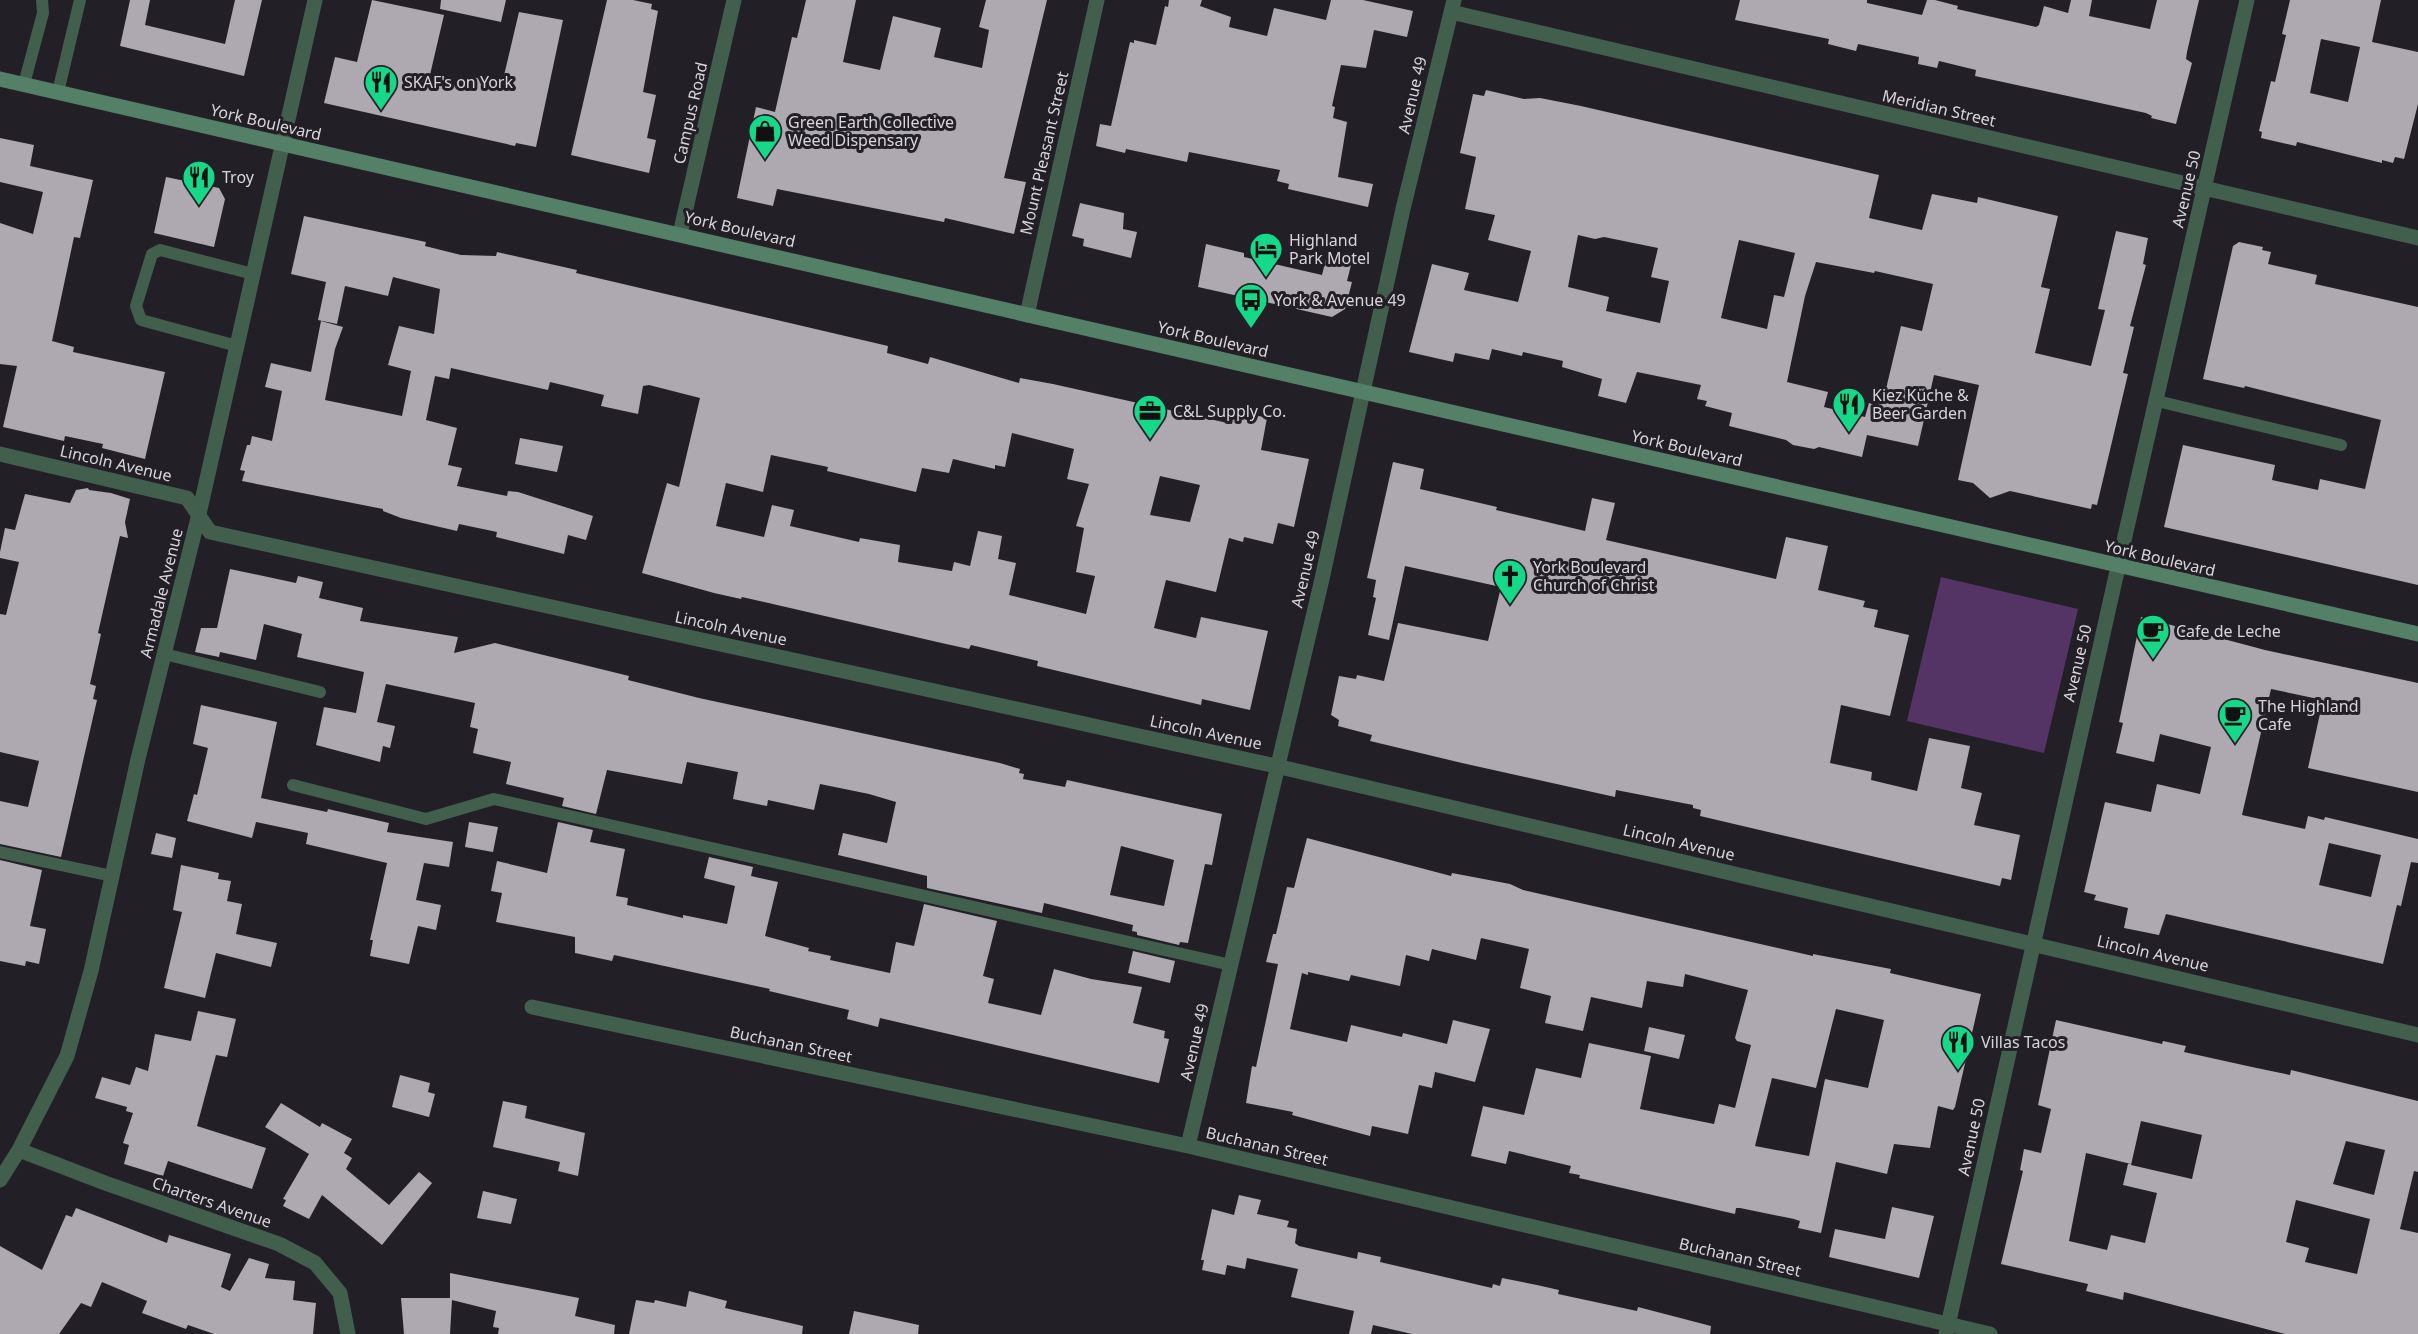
<svg xmlns="http://www.w3.org/2000/svg" width="2418" height="1334" font-family="'Noto Sans',sans-serif">
<rect width="100%" height="100%" fill="#231f26"/>
<path fill="#543464" d="M1941,577L2078,609L2044,753L1907,721Z"/>
<path fill="#aea8b1" fill-rule="evenodd" d="M130,0H150L145,25L225,44L235,0H262L244,76L120,46Z
M372,0L444,15L429,79L471,89L473,77L502,84L519,12L563,20L536,147L516,143L515,146L324,103L335,57L357,62Z
M441,0H506L501,22L440,9Z
M607,0H633L652,4L651,9L658,11L643,92L656,95L647,138L656,140L649,173L571,155Z
M806,0H856L843,62L880,70L893,16L941,28L934,57L982,68L989,30L979,27L986,0H1047L1004,178L1026,182L1014,234L945,218L944,222L777,189L773,206L737,198L756,107L775,112L792,37L797,38Z
M1169,0H1202L1200,6L1231,17L1229,27L1267,36L1274,8L1326,20L1331,0H1363L1413,11L1407,37L1374,30L1366,68L1341,65L1332,106L1335,107L1333,118L1347,122L1338,177L1373,184L1368,207L1288,189L1289,184L1277,181L1280,170L1189,152L1187,162L1126,149L1125,153L1096,146L1100,124L1111,126L1130,42L1134,43V40L1156,45L1165,6L1168,7Z
M1740,0H1867V3L1922,15L1927,0H1935L1958,6L1957,9L2036,27L2039,25L2044,6L2068,13L2071,0H2092L2089,16L2150,29L2157,0H2199L2187,52L2186,59L2192,63L2176,124L2151,118L2152,116L2146,113L1975,76L1976,70L1939,61L1937,68L1918,64L1919,57L1858,44L1856,51L1828,44L1829,39L1735,20Z
M2290,0H2381L2372,42L2418,52V104L2404,159L2395,157L2393,163L2382,160V163L2297,142L2296,146L2261,138L2262,132L2259,131L2271,81L2275,82L2286,35L2282,34ZM2321,39L2360,47L2348,102L2310,93Z
M1486,90L1524,99L1540,98L1581,106L1879,175L1869,218L1922,230L1932,194L1977,203L1978,197L2058,216L2041,287L2050,289L2035,353L2091,366L2105,310L2098,309L2116,231L2148,238L2143,264L2146,265L2130,326L2134,327L2123,373L2128,374L2097,505L2092,504L2091,509L2010,491L1990,498L1973,483L1958,480L1979,385L1934,375L1918,446L1867,435L1862,457L1819,447L1814,449L1793,445L1786,440L1729,426L1732,413L1705,406L1707,401L1697,399L1701,385L1637,372L1626,403L1598,396L1602,379L1562,367L1563,361L1523,352L1522,356L1492,349L1489,360L1455,353L1453,362L1409,352L1432,264L1469,273L1464,290L1518,302L1531,251L1488,240L1495,215L1465,209L1476,157L1460,153L1473,94L1484,96ZM1578,235L1595,239L1604,237L1658,248L1651,277L1669,281L1660,323L1606,311L1609,297L1568,287ZM1739,240L1795,253L1784,297L1774,295L1767,329L1721,318ZM1816,262L1874,273L1875,271L1933,284L1922,331L1901,326L1886,389L1882,388L1878,406L1869,403L1865,417L1824,407L1828,392L1787,382L1805,296Z
M0,138L34,145L30,166L93,180L80,238L74,237L52,341L74,347L73,352L165,372L145,459L102,448L103,444L65,436L64,441L3,427L17,366L0,364V223L33,234L43,192L0,182Z
M166,177L219,188L225,199L214,247L154,233Z
M1080,203L1124,213L1123,229L1137,232L1131,258L1083,246L1084,239L1072,236Z
M304,216L426,242L425,246L461,255L496,256L497,252L577,270L576,273L888,346L887,353L928,364L930,357L1019,383L1020,378L1053,384L1232,424L1235,410L1267,418L1261,450L1309,459L1294,527L1278,523L1273,544L1244,537L1243,542L1229,538L1216,592L1166,580L1154,628L1196,638L1201,617L1268,631L1250,710L1202,699L1201,705L1037,666L1038,661L971,645L969,649L946,644L742,597L741,599L714,593L642,573L667,483L679,487L700,398L649,385L643,386L638,414L601,406L604,395L550,382L548,390L451,368L449,379L435,376L426,420L457,428L448,465L462,468L457,486L507,496L508,491L518,492L593,516L586,540L568,535L564,554L496,537L497,532L459,524L457,531L401,518L383,511V509L242,481L245,471L240,470L247,445H250L252,436L272,441L282,391L265,387L271,363L311,372L321,321L343,327L335,349L325,400L402,416L411,371L388,365L399,326L434,334L440,289L393,277L388,296L345,286L337,324L318,320L326,282L291,274ZM1012,433L1074,449L1067,479L1089,484L1076,526L1084,528L1076,572L1095,576L1086,614L1009,595L1016,563L998,559L1002,536L978,531L970,566L954,562L952,571L898,562L900,545L860,538L859,542L790,526L794,510L772,505L764,537L716,526L726,483L763,492L771,455L828,467L827,471L916,492L922,468L949,473L953,459L995,469V465L1005,467ZM1160,476L1200,485L1190,522L1150,515Z
M2239,242L2263,247L2262,250L2271,252L2268,264L2317,275L2315,284L2418,307V585L2164,527L2183,445L2275,465L2272,480L2318,490L2320,479L2365,489L2381,420L2245,386L2244,388L2203,379L2233,246Z
M1206,244L1244,253V257L1322,275L1326,259L1351,265L1347,281L1352,282L1345,309L1332,317L1198,287Z
M520,438L563,446L557,472L515,464Z
M1393,462L1424,469L1420,489L1497,507L1496,510L1585,531L1592,498L1615,503L1606,540L1776,579L1786,537L1828,546L1818,590L1865,601L1863,607L1878,610L1874,627L1909,635L1890,716L1841,705L1830,763L1872,772L1871,780L1917,791L1929,738L1970,746L1961,788L1982,793L1974,825L2020,835L2011,880L2002,878L2000,886L1700,816L1701,810L1693,808V805L1616,790L1615,797L1462,763L1370,741L1372,735L1338,726L1339,720L1331,715L1339,676L1356,679L1357,675L1384,681L1398,623L1488,641L1501,587L1405,566L1389,640L1368,635L1376,598L1373,597L1376,580L1367,578Z
M88,488L89,490L111,493L130,499L125,522L128,538L120,536L98,633L101,634L90,684L96,686L93,699L97,700L61,857L0,844V801L28,807L39,761L0,752V614L6,615L19,562L0,558V552L5,528L15,530L25,494L70,503L76,490Z
M230,569L296,583L298,576L323,582L319,598L363,608L360,621L458,637L454,653L495,643L629,676L628,680L699,698L1000,763L1020,769L1019,773L1024,774L1023,779L1065,787L1067,780L1222,814L1212,865L1205,864L1188,943L1180,942L1179,945L1137,935V932L1132,931L1133,925L1044,903L1042,913L927,888V876L838,855L843,833L887,843L896,802L869,794L820,784L814,810L768,800L767,806L733,799L738,772L687,762L682,784L607,770L596,814L562,806L564,798L506,784L511,762L473,753L478,729L470,727L475,703L386,684L377,722L395,726L390,748L383,746L380,762L316,745L324,707L356,713L364,672L297,657L302,634L264,624L256,660L220,652L219,657L195,652L201,628H217ZM1121,846L1174,860L1164,906L1110,895Z
M2141,617L2265,650L2418,683V792L2308,768L2323,700L2271,689L2242,815L2305,829L2308,816L2324,820L2325,817L2418,839V863L2411,862L2401,906L2397,905L2383,964L2166,914L2159,935L2124,928L2128,908L2094,900L2096,895L2084,892L2105,802L2151,812L2157,784L2200,794L2211,747L2160,734L2154,762L2116,753L2123,723L2119,722ZM2329,843L2381,855L2371,897L2319,885Z
M201,705L277,722L261,798L327,812L328,809L389,823L387,832L453,842L449,867L424,863L416,900L441,905L436,930L418,926L409,964L370,956L373,940H370L387,863L306,844L308,833L256,822L252,838L187,821L194,794L197,795L208,748L193,744Z
M469,822L498,827L493,852L465,847Z
M558,822L593,830L590,842L625,849L616,896L628,898L627,905L683,918V915L727,924L735,886L704,878L709,857L753,867L751,876L778,882L765,936L809,948L808,951L831,956L830,960L890,973L896,942L914,946L924,904L997,921L983,976L994,979L988,1003L1041,1015L1054,969L1091,979L1142,987L1133,1023L1165,1031L1164,1038L1169,1039L1159,1083L880,1018L878,1027L847,1019L849,1010L769,991L770,989L614,955L612,961L575,953V937L496,922L502,893L491,891L497,861L547,873Z
M156,833L176,838L172,858L151,854Z
M1307,838L1451,876L1452,873L1510,884L1523,890L1813,956V954L1891,969L1890,973L1981,994L1955,1107L1953,1110L1938,1106L1930,1148L1894,1144L1887,1174L1836,1162L1821,1233L1798,1228L1800,1221L1794,1219L1740,1208H1736L1735,1214L1579,1178L1580,1175L1569,1173L1571,1166L1509,1151L1506,1164L1471,1156L1483,1106L1524,1115L1536,1068L1581,1078L1589,1043L1651,1056L1640,1109L1714,1124L1719,1104L1735,1108L1751,1045L1737,1041L1735,1038L1748,990L1685,974L1683,987L1647,981L1642,1008L1591,997L1583,1031L1545,1023L1551,996L1520,988L1529,949L1481,938L1476,960L1432,949L1429,961L1406,955L1400,986L1351,975L1349,981L1308,972V975L1302,973L1290,1029L1347,1042L1351,1025L1402,1037L1403,1033L1447,1044L1453,1020L1490,1029L1475,1082L1435,1072L1432,1088L1419,1085L1408,1134L1372,1126L1370,1136L1292,1115L1293,1112L1246,1103L1252,1066L1256,1067L1278,964L1266,962L1273,934H1276L1287,887L1294,888ZM1836,1009L1884,1020L1868,1088L1825,1079L1809,1156L1755,1146L1772,1078L1816,1088Z
M0,860L42,870L30,926L46,929L39,964L26,961L25,966L0,961Z
M181,865L219,873L218,879L231,881L227,901L242,904L236,934L277,943L271,967L216,953L205,998L164,988L182,912L173,910Z
M1133,951L1175,961L1170,983L1128,973Z
M198,1011L236,1019L227,1057L216,1055L197,1126L266,1148L252,1189L168,1161L163,1176L124,1164L129,1145L123,1143L133,1113L126,1111L127,1107L95,1098L102,1077L130,1085L136,1067L148,1071L155,1034L191,1041Z
M2056,1020L2162,1044L2163,1041L2186,1046L2184,1052L2252,1067L2290,1075L2291,1070L2418,1101V1172L2414,1171L2400,1229L2418,1233V1334H2285L2124,1292L2123,1300L2086,1291L2088,1284L2001,1264L2023,1171L2020,1170L2024,1149L2041,1153L2051,1109L2038,1105ZM2141,1121L2202,1135L2192,1179L2131,1165ZM2346,1141L2385,1150L2374,1195L2333,1184ZM2086,1153L2131,1164H2128L2123,1185L2157,1193L2145,1243L2111,1235L2107,1250L2069,1241ZM2296,1200L2370,1219L2357,1274L2305,1262L2309,1248L2286,1242Z
M1649,1027L1685,1035L1679,1059L1644,1051Z
M400,1075L430,1083L428,1092L435,1094L429,1117L392,1107Z
M503,1101L527,1106L525,1118L585,1133L578,1176L558,1171L560,1162L493,1147Z
M281,1103L320,1127L322,1123L352,1139L344,1153L352,1158L346,1169L389,1205L419,1172L432,1183L382,1245L322,1195L309,1219L283,1206L286,1200L283,1199L309,1154L265,1127Z
M483,1191L517,1199L511,1224L477,1218Z
M1239,1195L1261,1200L1257,1214L1289,1221L1287,1227L1297,1229L1295,1243L1299,1246L1357,1259L1358,1252L1381,1257L1380,1262L1492,1288L1493,1284L1500,1286L1502,1278L1537,1285L1559,1290L1558,1294L1637,1311L1638,1307L1711,1326L1710,1334H1412L1373,1325L1371,1334H1349L1354,1311L1291,1297L1298,1269L1247,1258L1245,1269L1227,1265L1225,1275L1202,1270L1204,1260H1201L1212,1209L1234,1215Z
M1892,1207L1934,1216L1919,1278L1829,1257L1835,1229L1885,1239Z
M76,1208L167,1243L169,1235L231,1254L221,1287L230,1291L249,1258L269,1264L265,1278L295,1281L293,1300L316,1303L313,1334H214L188,1325L186,1329L142,1313L147,1301L102,1282L91,1307L81,1303L59,1334H0V1246L42,1270L66,1215L72,1217Z
M450,1273L579,1298L575,1316L615,1325L614,1334H498L499,1328L493,1327L496,1311L452,1300L450,1334H404L401,1298H450Z
M689,1291L727,1301L725,1308L803,1326L802,1334H629L636,1300L654,1303L655,1300L686,1307Z
M854,1311L919,1325L918,1334H849Z"/>
<g fill="none" stroke-linecap="round" stroke-linejoin="round">
<path stroke="#425e4d" stroke-width="12" d="M24,84L43,13L42,0
M58,92L80,0
M237,346L141,320L136,306L152,254L160,250L253,274
M2157,401L2341,445
M164,654L320,692
M293,785L426,819L494,799L1231,965
M0,852L112,876"/>
<path stroke="#425e4d" stroke-width="15" d="M1451,12L2418,238
M680,234L734,0
M1027,315L1097,0
M0,454L187,498L210,532L1276,766L2418,1035
M2118,567L2247,0
M532,1007L1188,1146L1990,1334
M1188,1146L1322,579L1403,209L1454,0
M19,1150L105,1183L279,1244L315,1263L340,1293L348,1334
M0,1180L19,1150L67,1056L91,971L138,759L199,514L315,0"/>
<path stroke="#425e4d" stroke-width="15" d="M1946,1334L2118,567"/>
<path stroke="#538066" stroke-width="15" d="M0,79L2418,634"/>
</g>
<defs>
<symbol id="restaurant-pin" viewBox="-11 -11 22 30"><path d="M0 17L-7.5 6A9.5 9.5 0 1 1 7.5 6Z" fill="#15d989" stroke="#231f26"/><path d="M-5-6h1v4h1v-4h1v4h1v-4h1v5L-1.5 .5V6h-2V.5L-5-1ZM5-6V6H3V1.5H1.5Q1.5-4 5-6Z" fill="#111"/></symbol>
<symbol id="shop-pin" viewBox="-11 -11 22 30"><path d="M0 17L-7.5 6A9.5 9.5 0 1 1 7.5 6Z" fill="#15d989" stroke="#231f26"/><path d="M-5-2.5h2.3a2.7 3.5 0 0 1 5.4 0H5L5.5 6h-11ZM-1.5-2.5h3a1.5 2.3 0 0 0-3 0Z" fill="#111"/></symbol>
<symbol id="hotel-pin" viewBox="-11 -11 22 30"><path d="M0 17L-7.5 6A9.5 9.5 0 1 1 7.5 6Z" fill="#15d989" stroke="#231f26"/><path d="M-6-4.5h1.5V1H6V5H4.5V3h-9V5H-6ZM-4 0a1.8 1.8 0 1 1 3.6 0ZM.5 0V-2.5h3Q6-2.5 6 0Z" fill="#111"/></symbol>
<symbol id="bus-pin" viewBox="-11 -11 22 30"><path d="M0 17L-7.5 6A9.5 9.5 0 1 1 7.5 6Z" fill="#15d989" stroke="#231f26"/><path d="M-5-6H5V4H4V6H2V4H-2V6H-4V4H-5ZM-3.5-4V0h7V-4ZM-3.5 1.2v1.5H-2V1.2ZM2 1.2v1.5H3.5V1.2Z" fill="#111"/></symbol>
<symbol id="office-pin" viewBox="-11 -11 22 30"><path d="M0 17L-7.5 6A9.5 9.5 0 1 1 7.5 6Z" fill="#15d989" stroke="#231f26"/><path d="M-6-3h4V-5.5h4V-3h4V5H-6ZM-1-4.5V-3h2v-1.5ZM-6 0V1H6V0Z" fill="#111"/></symbol>
<symbol id="church-pin" viewBox="-11 -11 22 30"><path d="M0 17L-7.5 6A9.5 9.5 0 1 1 7.5 6Z" fill="#15d989" stroke="#231f26"/><path d="M-1.2-6h2.4v3.5h3.3v2.4h-3.3V6h-2.4V-.1h-3.3v-2.4h3.3Z" fill="#111"/></symbol>
<symbol id="cafe-pin" viewBox="-11 -11 22 30"><path d="M0 17L-7.5 6A9.5 9.5 0 1 1 7.5 6Z" fill="#15d989" stroke="#231f26"/><path d="M-5.5-4.5H6V0H3Q3 3.5 0 3.5H-2.5Q-5.5 3.5-5.5 0ZM3-3.2v2h1.7v-2ZM-6 4.5H4V6H-6Z" fill="#111"/></symbol>
</defs>
<g fill-rule="evenodd">
<use href="#restaurant-pin" x="362" y="63" width="38" height="52"/>
<use href="#shop-pin" x="746" y="112" width="38" height="52"/>
<use href="#restaurant-pin" x="180" y="158" width="38" height="52"/>
<use href="#hotel-pin" x="1247" y="230" width="38" height="52"/>
<use href="#bus-pin" x="1232" y="281" width="38" height="52"/>
<use href="#restaurant-pin" x="1830" y="385" width="38" height="52"/>
<use href="#office-pin" x="1131" y="392" width="38" height="52"/>
<use href="#church-pin" x="1491" y="557" width="38" height="52"/>
<use href="#cafe-pin" x="2134" y="612" width="38" height="52"/>
<use href="#cafe-pin" x="2216" y="696" width="38" height="52"/>
<use href="#restaurant-pin" x="1939" y="1023" width="38" height="52"/>
</g>
<g text-anchor="middle" dominant-baseline="central" stroke-width="6" stroke-linejoin="round" paint-order="stroke">
<g font-size="16" fill="#d9d6da" stroke="#231f26" text-anchor="start">
<text x="404" y="82">SKAF's on York</text>
<text x="788" y="122">Green Earth Collective<tspan x="788" dy="18">Weed Dispensary</tspan></text>
<text x="222" y="177">Troy</text>
<text x="1289" y="240">Highland<tspan x="1289" dy="18">Park Motel</tspan></text>
<text x="1274" y="300">York &amp; Avenue 49</text>
<text x="1872" y="395">Kiez Küche &amp;<tspan x="1872" dy="18">Beer Garden</tspan></text>
<text x="1173" y="411">C&amp;L Supply Co.</text>
<text x="1533" y="567">York Boulevard<tspan x="1533" dy="18">Church of Christ</tspan></text>
<text x="2176" y="631">Cafe de Leche</text>
<text x="2258" y="706">The Highland<tspan x="2258" dy="18">Cafe</tspan></text>
<text x="1981" y="1042">Villas Tacos</text>
</g>
<g font-size="16" fill="#d9d6da" stroke="#231f26">
<text transform="translate(1412 95) rotate(-77)">Avenue 49</text>
<text transform="translate(1939 108) rotate(13)">Meridian Street</text>
<text transform="translate(690 113) rotate(-77)">Campus Road</text>
<text transform="translate(266 122) rotate(13)">York Boulevard</text>
<text transform="translate(1044 153) rotate(-77)">Mount Pleasant Street</text>
<text transform="translate(2186 189) rotate(-77)">Avenue 50</text>
<text transform="translate(740 229) rotate(13)">York Boulevard</text>
<text transform="translate(1213 339) rotate(13)">York Boulevard</text>
<text transform="translate(1687 448) rotate(13)">York Boulevard</text>
<text transform="translate(116 463) rotate(13)">Lincoln Avenue</text>
<text transform="translate(2160 558) rotate(13)">York Boulevard</text>
<text transform="translate(1305 569) rotate(-77)">Avenue 49</text>
<text transform="translate(161 593) rotate(-76)">Armadale Avenue</text>
<text transform="translate(731 628) rotate(12)">Lincoln Avenue</text>
<text transform="translate(2077 663) rotate(-77)">Avenue 50</text>
<text transform="translate(1206 732) rotate(12)">Lincoln Avenue</text>
<text transform="translate(1679 842) rotate(13)">Lincoln Avenue</text>
<text transform="translate(2153 953) rotate(13)">Lincoln Avenue</text>
<text transform="translate(1194 1042) rotate(-77)">Avenue 49</text>
<text transform="translate(791 1044) rotate(12)">Buchanan Street</text>
<text transform="translate(1971 1137) rotate(-78)">Avenue 50</text>
<text transform="translate(1267 1146) rotate(13)">Buchanan Street</text>
<text transform="translate(212 1202) rotate(19)">Charters Avenue</text>
<text transform="translate(1740 1257) rotate(13)">Buchanan Street</text>
</g>
</g>
</svg>
